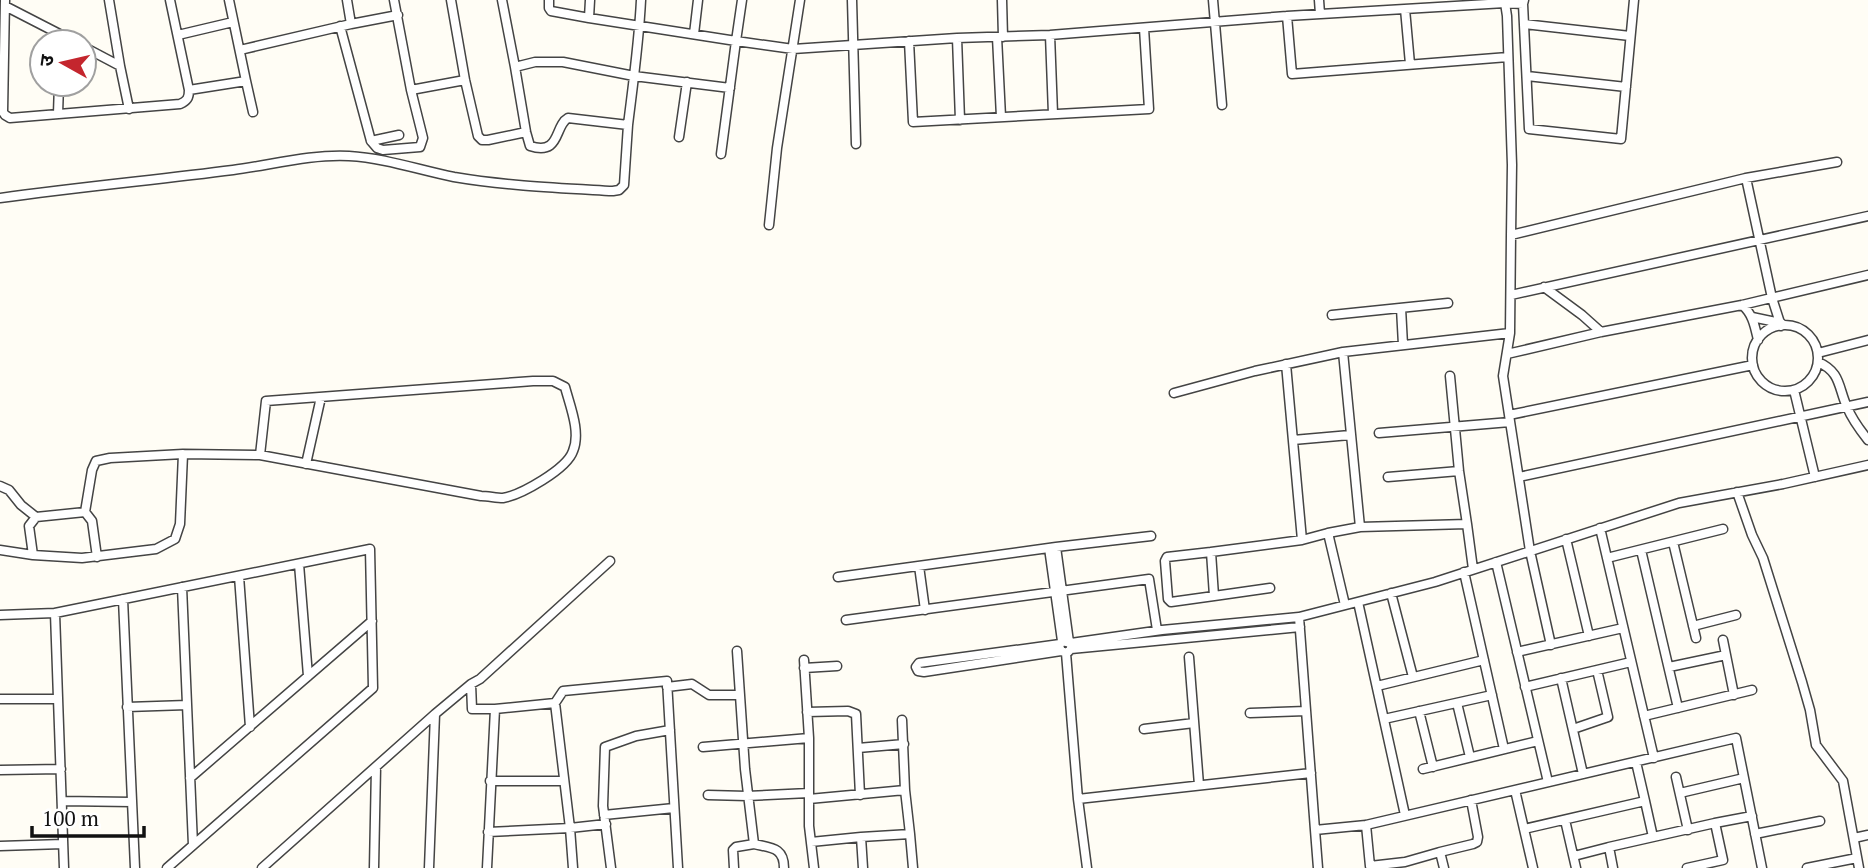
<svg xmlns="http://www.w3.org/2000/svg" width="1868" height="868" font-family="'PT Serif','Noto Sans Devanagari',serif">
<rect width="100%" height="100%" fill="#fffdf5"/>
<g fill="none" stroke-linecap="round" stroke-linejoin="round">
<defs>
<path id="minor" d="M5,0L3,112L5,115L10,118L180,104C187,101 189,98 189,90L170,0
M394,0L411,90L465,80
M451,0L465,80L478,136L482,140H488L526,132
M502,0L515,67
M549,0V8L551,11L589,18
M590,0L589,18L736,41L742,0
M641,0C639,42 633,84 628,125L568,118C554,126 561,156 530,146L526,132L515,67L535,62H563L634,76L730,88
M852,0L856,144
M1002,0L1003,37
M1213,0L1222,105
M1319,0L1320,14
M1503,0L1505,3L1507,16L1512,165L1511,235
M1523,4L1529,129L1621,139L1634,0
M5,6L75,42
M1405,9L1410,64
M1287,16L1292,74L1508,57
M351,24L398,15
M1524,24L1630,36
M340,26L371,141L399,135
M694,34L698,0
M178,35L233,22
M1050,35L1053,114
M997,37L1001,117
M957,38L960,120
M909,41L913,122L1149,109L1144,28
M84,47L120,66L109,0
M240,50L351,24L347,0
M120,66L129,109
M1527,76L1626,87
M246,81L253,112
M189,90L246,81L229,0
M58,114L59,84
M679,137L687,82
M371,141L377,148L383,150L420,147L423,138L411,90
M721,154L736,41L793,49L957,38L1050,35L1287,16L1505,3L1523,4L1524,0
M1746,178L1772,298L1781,326
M0,198C78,187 155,180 233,170C271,165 311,154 349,156C385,158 419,170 454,177C507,186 560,188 613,191L619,190L624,185L628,125
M769,225L777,148L800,0
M1544,287L1582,315L1601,332
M1511,295L1868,216
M1742,305C1753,314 1755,327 1758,340
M1401,308L1403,345
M1332,315L1448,303
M1752,317L1781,323
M1752 358a33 33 0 1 1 66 0a33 33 0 1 1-66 0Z
M1510,333L1511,235L1746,178L1837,162
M1343,352L1360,527
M1818,353L1868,340
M1507,354L1601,332L1742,305L1868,275
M1818,362C1841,372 1838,387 1847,407C1852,419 1860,430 1868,440
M1286,364L1302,540
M1794,390L1815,477
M1174,393L1255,371L1343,352L1510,333L1503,376L1530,551L1551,645
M1509,415L1753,365
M1379,433L1510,422
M1293,440L1350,435
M306,464L321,397
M1388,477L1459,471
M1519,477L1868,402
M0,486L9,490L21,505L36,517L85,512L92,470L96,461L110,458L183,454
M1737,492L1752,535L1763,558L1802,682L1810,710L1816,745L1843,781L1859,868
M85,512L92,521L97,557
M1467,524L1473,569
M1600,528L1654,758
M1328,533L1360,527L1467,524L1459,471L1450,376
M1566,539L1589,636
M1673,542L1696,638
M1056,547L1069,642
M1049,548L1062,641
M0,550L33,555L82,558L156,549L175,539L180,524L183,454L260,455L481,496C488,496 496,498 503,498C521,495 567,469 573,451C581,432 570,406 565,387L553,381H533L266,401L260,455
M1641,550L1678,708
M1211,552L1167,557L1165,561L1168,599L1171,602L1214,596L1211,552L1302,540L1328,533L1345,605
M33,555L29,526L36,517
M1607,558L1723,529
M1496,562L1548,782
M299,564L308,676
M919,566L925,610
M1464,572L1504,749
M239,576L250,727
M838,577L1056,547L1151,536
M182,587L193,845
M1391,593L1413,677
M1214,596L1270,588
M123,599L135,868
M1358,602L1405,815
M0,615L55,613
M846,620L1149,579L1157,630
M1693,626L1736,615
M1723,640L1734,695
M1071,643L1162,630L1299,617
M1060,644L919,663L916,667L918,671L924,672L1061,651L1067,653L1071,649V643L1062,641L1059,646L1061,651
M1071,649L1300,627
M1517,652L1623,628
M1066,653L1078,799
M1189,657L1199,785
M804,660L809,738V826L814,868
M1669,667L1726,655
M804,668L837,666
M1561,678L1583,774
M471,684L480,679L610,561
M1377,686L1484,660
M667,687L692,684L709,695H740
M1525,687L1631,662
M0,699H58
M555,703L563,691L667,681L678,868
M1457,703L1470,757
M127,707L187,705
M1419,711L1433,767
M807,712L848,711L856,714L860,795
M1250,713L1306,711
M1644,716L1752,690
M1384,719L1492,695
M902,720L905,790
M1144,729L1194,723
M1573,729L1608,717L1597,670
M703,747L809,738
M858,748L904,744
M1423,769L1538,741
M0,770L61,769
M1676,777L1688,830
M190,778L372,621
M490,781H564
M1515,790L1533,868
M1680,793L1744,778
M708,795L747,796L809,793
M809,799L905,790L910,834
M62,801L132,802
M1645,801L1653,837
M604,815L674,808
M1565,820L1576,868
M1715,823L1752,816
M1366,825L1370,866L1405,862L1440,852L1444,868
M1524,829L1645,801L1636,762
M1315,830L1299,617L1435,582L1679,503L1783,484L1868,465
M488,832L570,828L606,824
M1755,834L1820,821
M861,837L910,834L913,868
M1854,838L1868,835
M811,842L861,837L863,868
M754,844C771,848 784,847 784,868
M0,846L63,844
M1609,847L1715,823L1723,860L1687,868
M1440,852L1473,844L1477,842L1478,837L1471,800
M1574,856L1609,847L1613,868
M64,868L55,613L370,549L373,688L167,868
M262,868L435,714
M374,868L376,767
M429,868L435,714L471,684L472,709H495L555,703L570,828L573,868
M487,868L495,709
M611,868L603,806L605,747L636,736L670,730
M734,868L733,850L736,847L754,844L745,769L737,651
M1087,868L1078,799L1311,773
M1318,868L1315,830L1366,825L1736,738L1762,868
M1807,868L1857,858"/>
</defs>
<use href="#minor" stroke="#444" stroke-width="11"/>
<use href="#minor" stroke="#fff" stroke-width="8"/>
</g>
<g transform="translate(63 63) rotate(278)"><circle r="33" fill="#ffffff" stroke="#a0a0a0" stroke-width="2"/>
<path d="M0-5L12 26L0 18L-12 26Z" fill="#c4262e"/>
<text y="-10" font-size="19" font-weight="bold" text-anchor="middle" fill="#111111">उ</text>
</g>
<path d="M32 826v10h112v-10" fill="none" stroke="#111111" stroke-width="3.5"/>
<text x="42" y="826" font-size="21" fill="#111111" stroke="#ffffff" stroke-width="5" paint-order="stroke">100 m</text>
</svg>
